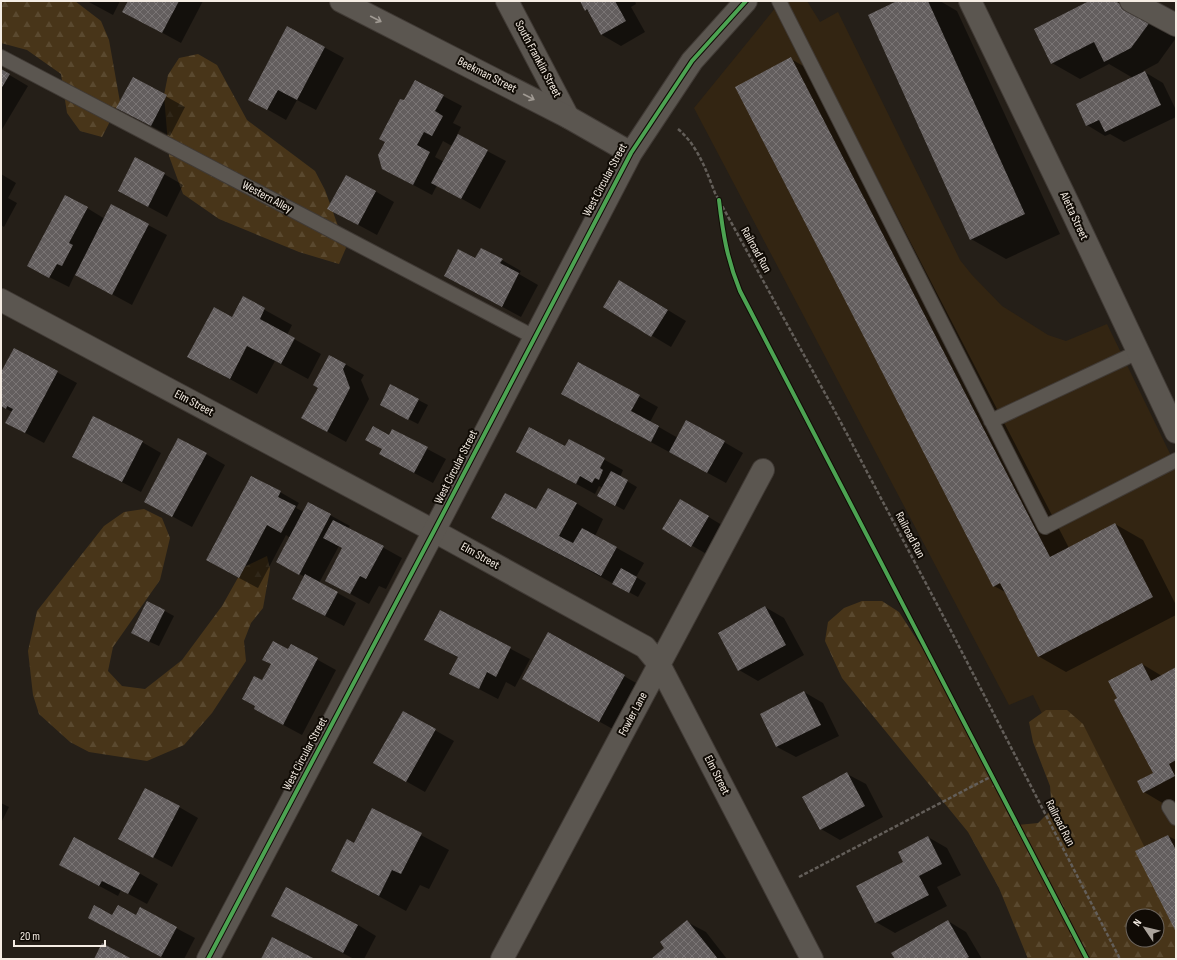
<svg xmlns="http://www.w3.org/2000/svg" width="1177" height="960" font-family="'Sofia Sans Condensed',sans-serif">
<defs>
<pattern id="forest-firs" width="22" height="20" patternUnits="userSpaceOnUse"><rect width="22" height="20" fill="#483519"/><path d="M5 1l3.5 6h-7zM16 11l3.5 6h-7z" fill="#5a492f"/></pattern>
<pattern id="building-cross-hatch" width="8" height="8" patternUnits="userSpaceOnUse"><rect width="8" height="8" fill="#635e5e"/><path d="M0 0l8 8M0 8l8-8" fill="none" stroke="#7a7575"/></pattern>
</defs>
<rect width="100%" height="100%" fill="#251f18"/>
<path fill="#332512" d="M781,1H807L820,22L838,12L960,260L972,275L1002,306L1048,335L1066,341L1107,324L1176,466V959L1157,940V916H1139L1033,695L1009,705L694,108Z"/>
<path fill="url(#forest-firs)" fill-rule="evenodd" d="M1,1H75L101,21L109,40L120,102L102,137L80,131L67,113L61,74L27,50L1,43Z
M198,54L217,65L247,120L315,171L325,190L346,248L339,264L299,252L219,219L183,194L169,156L164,95L168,75L179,58Z
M144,509L162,518L170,538L160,580L113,647L108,671L122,686L145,689L182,660L222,606L244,567L267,556L270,569L263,608L251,623L244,641L246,661L212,713L184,745L147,761L89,752L70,742L39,714L33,695L28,651L37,611L104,526L124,512Z
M862,601H882L899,612L947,686L1005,806L1018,825L1038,823L1052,809L1050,786L1033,742L1029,722L1046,710H1067L1083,724L1160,878L1176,917V959H1028L999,888L968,832L842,678L825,641L828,622L844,608ZM1133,916H1157V940H1133Z"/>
<path fill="#0007" fill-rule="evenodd" d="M87,1H120L113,15Z
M129,1H203L181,43L124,12Z
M581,1H635L636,4L631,7L645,32L621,46L602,35L590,13L586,10Z
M900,1H940L957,11L1060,234L1006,259L971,239Z
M1091,1H1114L1176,38L1158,63L1143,71L1163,83L1176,110V117L1124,142L1110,134L1105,136L1087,125L1133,78L1109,64L1080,79L1052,63Z
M287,27L344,58L316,110L297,100L286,120L249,99Z
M791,59L826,79L1069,548L1115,524L1143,540L1176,605V615L1066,672L1038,656L1005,592L994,586Z
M1,70L28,86L1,131Z
M133,78L185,107L170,136L136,118Z
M443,96L462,106L453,123L461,127L457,135L506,161L480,209L437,185L432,195L402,179L405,102ZM443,141L452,146L444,162L435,157Z
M1,174L16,183L8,198L17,203L4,227L1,225Z
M164,174L183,185L167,217L119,191Z
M375,191L394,202L377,235L329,209Z
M112,206L167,235L132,305L75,274L69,287L47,276L87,208L105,219Z
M476,260H502L521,271L519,274L538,285L521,317L445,276Z
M638,292L686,321L671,347L604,307Z
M243,298L292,325L287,335L321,354L308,379L275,361L257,394L188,356L233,318Z
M14,349L77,383L44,443L7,423L12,412L1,406V374Z
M579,363L658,407L650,422L678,438L724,442L743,453L726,483L581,404Z
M345,364L364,375L361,380L369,399L346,442L303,418Z
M391,386L428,405L418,424L390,410Z
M392,430L446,459L433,483L399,465L383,449Z
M569,440L623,470L620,477L637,487L624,510L598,496L603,488L599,486L595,494L517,452L565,447Z
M142,442L161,453L141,492L73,457Z
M206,454L225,465L192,527L164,512Z
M280,492L299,503L296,508L304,512L308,503L350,526L348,528L402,558L386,589L379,586L369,604L345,591L343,549L339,546L319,583L356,603L344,626L293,599L305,577L278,562L290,538L286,535L258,588L226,571Z
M680,500L727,528L710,556L663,529Z
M576,503L603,519L595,536L644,563L636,577L646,583L638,597L492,518Z
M148,602L174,616L159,646L141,638Z
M765,607L784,618L804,655L758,681L739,670Z
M440,612L530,659L515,687L506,682L498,699L450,674L459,658L426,640Z
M548,633L652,692L627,737L550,694Z
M291,645L336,670L302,735L274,720L263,681L272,664L288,650Z
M1142,664L1162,676L1176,668V811L1144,792L1154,773L1119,699Z
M804,692L823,703L839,736L796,757L777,747Z
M403,712L454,741L425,792L374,763Z
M847,774L866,784L883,817L840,840L821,829Z
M1,803L9,807L1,823Z
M179,807L198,818L172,867L138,849Z
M372,809L449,850L429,889L420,885L406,911L332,871L355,844Z
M1168,836L1176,840V930Z
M928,837L947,848L961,875L937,887L947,906L895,933L876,922L904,862Z
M60,865L139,873L158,884L147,904L121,890L118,896Z
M272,916L358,925L376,936L364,959H354Z
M137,917L176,928L195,938L184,959H165L108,928Z
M948,921L966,932L982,959H896Z
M687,922L706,932L727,959H652L666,948Z"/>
<path fill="url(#building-cross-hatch)" d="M128,1H179L162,33L122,12Z
M580,1H615L626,21L601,35L587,9L585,11Z
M897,1H928L1025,214L970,240L868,15Z
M1089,1H1115L1150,22L1131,48L1104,62L1094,42L1051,64L1034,29Z
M287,26L325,47L297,100L278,90L267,110L248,100Z
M791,57L1050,557L1115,523L1153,597L1038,657L1000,583L993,587L735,87Z
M1,69L10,74L1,89Z
M1145,71L1161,105L1105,132L1099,120L1086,126L1076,104Z
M133,77L167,95L151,126L116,108Z
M415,80L444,95L435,111L443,116L432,136L424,132L417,145L430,152L413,185L382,169L378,155L385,142L379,139L400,99L404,100Z
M458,134L488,150L461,199L431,183Z
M135,157L165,173L148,207L118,191Z
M346,175L376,191L358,225L327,209Z
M65,195L88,207L69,243L73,245L62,266L57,264L49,278L27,266Z
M111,204L149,224L112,295L75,275Z
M481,248L503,259L500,263L519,273L502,307L444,276L458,249L475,258Z
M619,280L668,310L651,337L603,307Z
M243,296L265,308L260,319L295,338L281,364L247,346L230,379L187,357L214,307L232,317Z
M14,348L58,371L25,433L5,423L13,409L7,406L6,409L1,406V372Z
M329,355L346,364L343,369L350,388L327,432L301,418L318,388L313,385Z
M578,362L640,395L631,411L659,426L651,442L561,394Z
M390,384L419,399L408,420L380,405Z
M93,416L143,441L122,482L72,457Z
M686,420L725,441L707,473L669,452Z
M373,426L389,435L392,429L428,447L414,473L379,454L382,449L365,440Z
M529,427L565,446L569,439L605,458L600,468L603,470L599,480L595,478L592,483L580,476L576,484L516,452Z
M178,438L207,453L172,517L144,502Z
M611,471L628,480L615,506L597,496Z
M251,476L281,491L278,497L296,506L281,533L267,525L239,578L206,560Z
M548,488L577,503L559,536L573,543L582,528L617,547L601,576L491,518L505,493L536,509Z
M680,499L709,516L691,547L662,529Z
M308,502L331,514L299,575L276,562Z
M333,520L384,546L366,579L360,576L350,594L325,581L342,548L323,538Z
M621,568L637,577L629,593L612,584Z
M305,574L338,592L325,616L292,599Z
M147,601L165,610L149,642L131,633Z
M765,606L786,645L738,671L718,633Z
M440,610L511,647L496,677L487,672L479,689L449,674L458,657L424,640Z
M548,632L625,675L599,722L522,679Z
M273,641L288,649L291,644L318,658L283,725L254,709L255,706L242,699L254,676L262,680L271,664L262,660Z
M1142,663L1151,681L1176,667V760L1169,764L1175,776L1143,793L1137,781L1153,773L1114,700L1117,698L1108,681Z
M804,691L821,725L776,747L760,714Z
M403,711L436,729L406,782L373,763Z
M847,772L865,806L820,830L802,797Z
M145,788L180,806L153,858L118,839Z
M372,808L422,833L401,874L392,870L379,896L331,871L347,839L354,843Z
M1168,835L1176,850V932L1135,851Z
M928,836L942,864L919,876L929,895L875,923L856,886L903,862L898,852Z
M74,837L140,873L128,894L102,881L99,886L59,865Z
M286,887L358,925L343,953L271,916Z
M94,905L112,915L118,905L136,915L140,907L177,927L161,957L88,918Z
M687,920L718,959H651L664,948L660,942Z
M948,920L969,957L965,959H895L891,953Z
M272,937L315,959H261Z
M102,943L132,959H94Z"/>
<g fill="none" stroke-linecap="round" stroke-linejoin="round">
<defs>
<path id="service" d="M779,1L1045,527L1176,460
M1,57L534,337
M991,421L1138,352
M1169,807L1176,818"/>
<path id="minor" d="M507,1L568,117
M970,1L1068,203L1176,432
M1131,1L1176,25
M1,300L434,531L645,647L659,664L812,959
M502,959L763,470"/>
<path id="tertiary" d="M341,1L568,117L631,153
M208,959L434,531L631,153L692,61L746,1"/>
</defs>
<use href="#service" stroke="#403a35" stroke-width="16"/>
<use href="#minor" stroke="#403a35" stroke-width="24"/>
<use href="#tertiary" stroke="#403a35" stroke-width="24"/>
<path stroke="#635e59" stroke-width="2.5" stroke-dasharray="4 2" stroke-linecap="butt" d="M678,129C698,146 706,170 715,193L838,417L949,627L1120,959
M719,202C723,236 727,259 740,291L1087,959
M799,877L992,776"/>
<use href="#service" stroke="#5b5650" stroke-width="14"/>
<use href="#minor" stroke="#5b5650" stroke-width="22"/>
<use href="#tertiary" stroke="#5b5650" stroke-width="22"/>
<defs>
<path id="cycleway" d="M719,200C723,234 727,259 740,291L1087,959
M208,959L434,531L631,153L692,61L746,1"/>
</defs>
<use href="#cycleway" stroke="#100b05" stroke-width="6"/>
<use href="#cycleway" stroke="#4ca352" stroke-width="4"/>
</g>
<defs><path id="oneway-shaft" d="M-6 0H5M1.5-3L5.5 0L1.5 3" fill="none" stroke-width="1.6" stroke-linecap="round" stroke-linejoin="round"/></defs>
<g stroke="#a09a93">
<use href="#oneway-shaft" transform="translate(376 19) rotate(27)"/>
<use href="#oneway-shaft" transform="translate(529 97) rotate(27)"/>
</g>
<g text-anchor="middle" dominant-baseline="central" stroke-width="4" stroke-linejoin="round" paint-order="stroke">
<g font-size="12" fill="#f5ede4" stroke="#100b05">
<text transform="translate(538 59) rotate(62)">South Franklin Street</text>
<text transform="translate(487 75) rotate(27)">Beekman Street</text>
<text transform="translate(605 180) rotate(-62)">West Circular Street</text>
<text transform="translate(267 197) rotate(28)">Western Alley</text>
<text transform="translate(1074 216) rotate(65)">Aletta Street</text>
<text transform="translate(756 250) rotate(61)">Railroad Run</text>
<text transform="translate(194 403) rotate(28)">Elm Street</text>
<text transform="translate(456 467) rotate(-63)">West Circular Street</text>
<text transform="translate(910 535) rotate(62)">Railroad Run</text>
<text transform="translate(480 556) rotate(29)">Elm Street</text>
<text transform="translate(633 714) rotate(-62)">Fowler Lane</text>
<text transform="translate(305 754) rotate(-62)">West Circular Street</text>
<text transform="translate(717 775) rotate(63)">Elm Street</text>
<text transform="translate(1060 823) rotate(63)">Railroad Run</text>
</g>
</g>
<rect width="1177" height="960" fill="none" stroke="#f5ede4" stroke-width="4"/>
<g transform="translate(1145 928) rotate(305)"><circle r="19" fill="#100b05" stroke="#6c655e"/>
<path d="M0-3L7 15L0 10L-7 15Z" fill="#aca59d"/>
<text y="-6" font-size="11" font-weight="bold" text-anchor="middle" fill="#f5ede4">N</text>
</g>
<path d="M14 940v6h91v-6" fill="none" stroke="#f5ede4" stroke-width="2"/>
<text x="20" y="940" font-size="12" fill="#f5ede4" stroke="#100b05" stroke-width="3" paint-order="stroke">20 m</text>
</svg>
